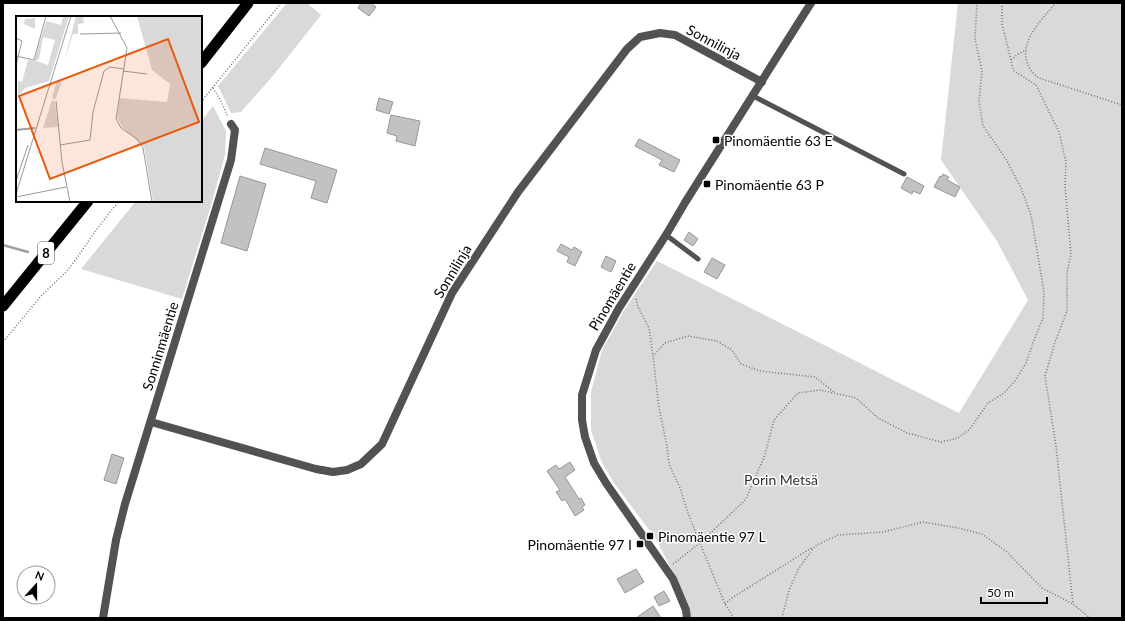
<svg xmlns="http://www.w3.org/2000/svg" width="1125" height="621" font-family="Lato,sans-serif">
<rect width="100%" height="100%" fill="#fff"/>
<path fill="#d9d9d9" d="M287,3H307L321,15L272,77L241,112L231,113L218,86Z
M958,3H1122V618H691L676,578L656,539L614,483L602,463L591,430V392L602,350L625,309L657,261L959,413L1028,300L997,241L941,160Z
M213,106L226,131L225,155L212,202L182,299L81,269L136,201H201V121Z"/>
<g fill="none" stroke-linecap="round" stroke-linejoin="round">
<path stroke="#a0a0a0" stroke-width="2.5" d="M3,245L28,252"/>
</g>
<path fill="#c2c2c2" stroke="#969696" d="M361,3H371L376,7L369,16L358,8Z
M379,98L393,102L389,114L376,110Z
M391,115L420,121L415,146L396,141L397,136L387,133Z
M639,139L680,160L674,172L659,165L662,160L635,146Z
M265,148L337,170L327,203L311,198L316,181L260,164Z
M943,174L949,177L947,180L960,187L955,197L934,187L940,176L941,177Z
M240,176L266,184L247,251L221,243Z
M907,177L924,186L920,194L913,191L912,194L901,188Z
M689,232L698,239L693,246L684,240Z
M561,244L572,250L574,247L582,252L575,266L567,262L569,257L557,251Z
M606,256L616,261L611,272L601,267Z
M712,258L725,265L717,279L704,272Z
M112,454L124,458L116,484L104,480Z
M570,462L575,470L565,477L579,499L581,498L585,505L582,507L584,510L575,516L565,499L562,501L556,492L560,490L547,471L556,465L559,469Z
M636,569L644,582L625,593L617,579Z
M664,591L670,601L659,606L654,597Z
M653,606L661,618H636Z"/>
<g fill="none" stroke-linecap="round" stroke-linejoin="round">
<path stroke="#747474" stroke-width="1.5" stroke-dasharray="1 2" stroke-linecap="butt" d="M1002,3V24L1011,60L1013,70L1036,85L1059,132L1066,162L1065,186L1071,254L1067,273V311L1055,342L1045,376L1056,446L1073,604
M1056,3C1039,22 1010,51 1036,76C1041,80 1060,84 1067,87C1085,93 1104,99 1122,105
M1011,60L1018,54L1026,50
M213,88L221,101L228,117
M201,102L281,3
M636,299L638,307L649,328L653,356
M3,342L41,296L67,271L79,255L96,230L119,201
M673,564L700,543L688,513L680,488L669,464L667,446L659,408L653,356L665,343L688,336L717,341L732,350L741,364L760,371L815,377L834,392
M725,604L732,598L813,547
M734,618L725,604L700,543L746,499L765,455L774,420L798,393L820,390L856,398L878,418L907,433L941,442L958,438L970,429L988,403L1004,393L1015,381L1026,363L1033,343L1043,318L1044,292L1031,215L1021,188L1006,159L983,126L979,101L982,71L975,39L977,3
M782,618L789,590L799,568L815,546L838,535L883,532L923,522L958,528L982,534L1007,552L1042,588L1073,604L1090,618"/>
<path stroke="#525252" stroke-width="5" d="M753,96L904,174
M666,235L698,259"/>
<path stroke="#525252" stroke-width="8" d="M151,422L316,469L333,472L347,470L361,464L382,444L452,293L518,192L627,49L640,37L660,33L675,35L762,82
M103,618L116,540L125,504L231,160L235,130L231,124"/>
<path stroke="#525252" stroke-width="8" d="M687,618L686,610L673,579L606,483L594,463L585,437L582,420V395L596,350L619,308L666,235L686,201L811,3"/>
<path stroke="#000" stroke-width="11" d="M201,63L248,3
M3,306L88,201"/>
</g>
<g fill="#000" stroke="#fff" stroke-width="1.5">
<rect x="712" y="136" width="8" height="8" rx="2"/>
<rect x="703" y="180" width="8" height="8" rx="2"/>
<rect x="646" y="532" width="8" height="8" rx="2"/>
<rect x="636" y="540" width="8" height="8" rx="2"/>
</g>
<g text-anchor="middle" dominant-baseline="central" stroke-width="3" stroke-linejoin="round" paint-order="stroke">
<rect fill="#fff" stroke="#4c4c4c" stroke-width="1" x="38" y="242" width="16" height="22" rx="3"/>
<g font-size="13" font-weight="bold" fill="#000">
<text x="46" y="253">8</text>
</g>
<g font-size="14" fill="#000" stroke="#fff">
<text transform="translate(714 42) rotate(28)">Sonnilinja</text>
<text transform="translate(452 271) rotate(-59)">Sonnilinja</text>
<text transform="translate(612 296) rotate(-59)">Pinomäentie</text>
<text transform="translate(160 346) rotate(-73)">Sonninmäentie</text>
</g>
<g font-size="14" fill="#000" stroke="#fff" text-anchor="start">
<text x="724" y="140">Pinomäentie 63 E</text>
<text x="715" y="184">Pinomäentie 63 P</text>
<text x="658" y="536">Pinomäentie 97 L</text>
<text x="632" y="544" text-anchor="end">Pinomäentie 97 I</text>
</g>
<g font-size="14" fill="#303030" stroke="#fff">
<text x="781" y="479">Porin Metsä</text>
</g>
</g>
<g transform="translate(16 16)">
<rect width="186" height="186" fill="#fff"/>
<path d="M47,0H53L33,65L9,72L2,80V65L6,66L12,44L18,45L30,5L45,9ZM27,21L39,24L32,49L20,45L23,43ZM60,0H67L68,7L62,8V18H57L48,46ZM121,0H186V186H137L128,131L106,111L101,102L103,82L151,86L154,68L136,54ZM19,2V13L8,8L9,3ZM41,65L46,66L39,84L36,81ZM36,84L39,86L42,111L27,112Z" fill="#d9d9d9" fill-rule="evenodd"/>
<path fill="none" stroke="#a0a0a0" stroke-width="2" d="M0,114L19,112"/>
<path fill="none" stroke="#999" stroke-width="1" d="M94,0L111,32L100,103L105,112L121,123L127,132L136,186M64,18L105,17M0,22L6,25L0,49M0,40L18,44L30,0M107,55L131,58M40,85L46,146L54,186M44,129L74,124L77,96L88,55L94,51L108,53M0,165L12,129M0,178L55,0M0,181L50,171"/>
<path fill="#e8590c" fill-opacity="0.15" stroke="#e8590c" stroke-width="2" d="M152,23L183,106L34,163L3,80Z"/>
<rect width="186" height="186" fill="none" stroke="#000" stroke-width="2"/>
</g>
<rect width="1125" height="621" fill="none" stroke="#000000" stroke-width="8"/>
<g transform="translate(36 585) rotate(21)"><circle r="19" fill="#ffffff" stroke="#999999"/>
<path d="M0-3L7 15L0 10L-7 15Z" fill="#000000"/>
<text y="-6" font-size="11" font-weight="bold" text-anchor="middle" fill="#000000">N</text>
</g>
<path d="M981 597v6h66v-6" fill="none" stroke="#000000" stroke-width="2"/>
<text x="987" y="597" font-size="12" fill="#000000" stroke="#ffffff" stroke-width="3" paint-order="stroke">50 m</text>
</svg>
